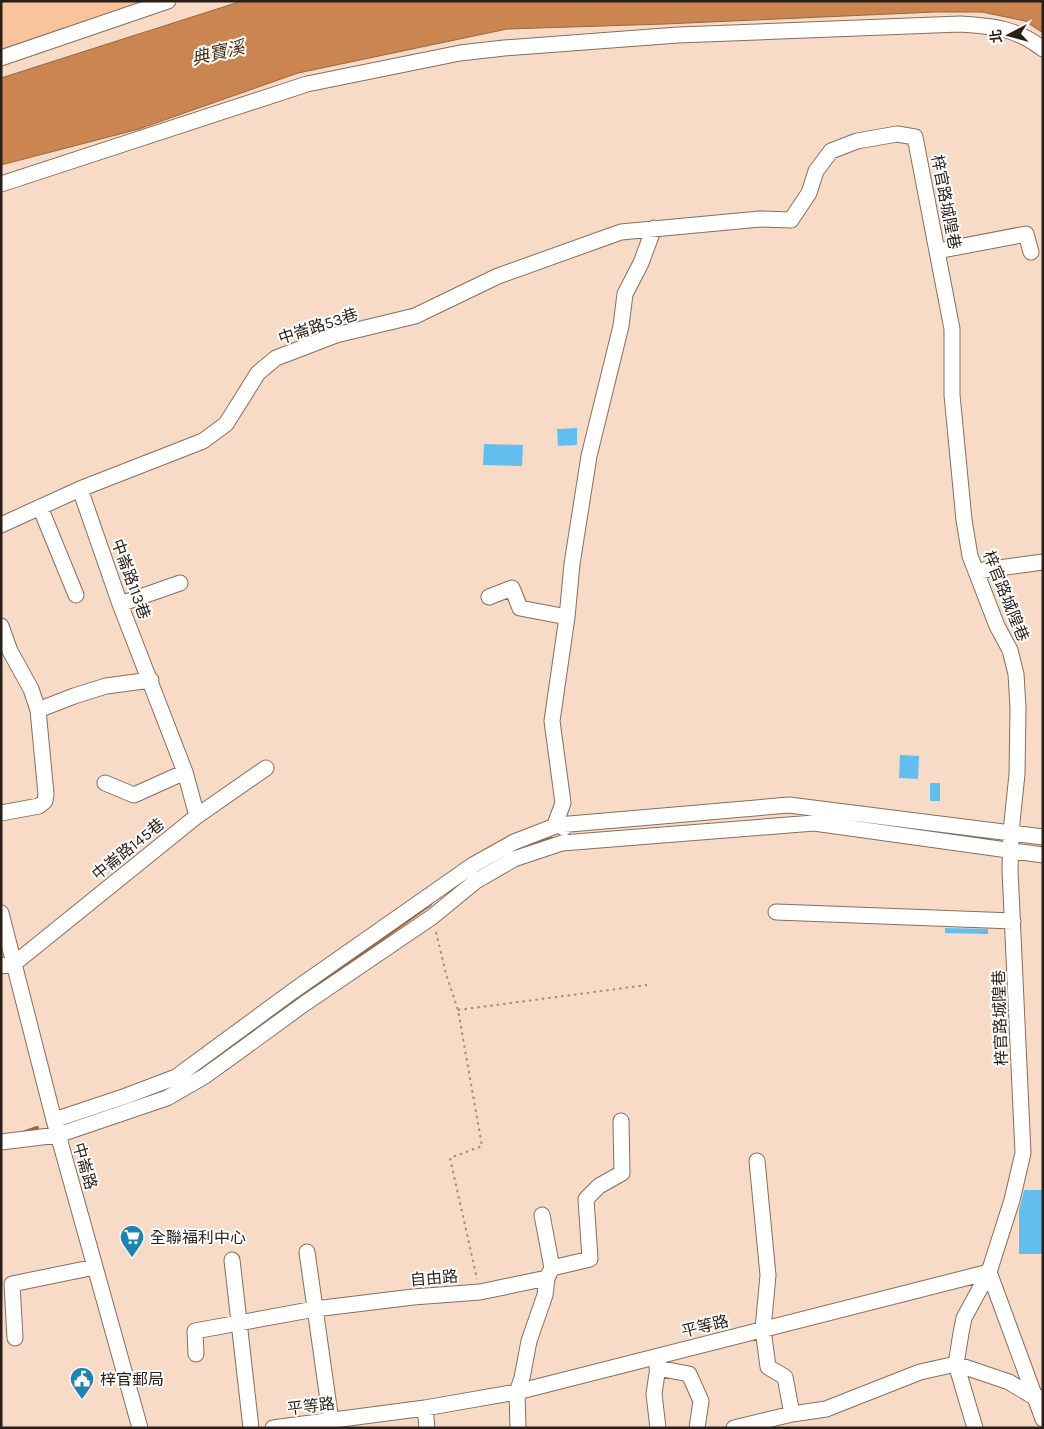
<svg xmlns="http://www.w3.org/2000/svg" width="1044" height="1429" font-family="Karla,'Noto Sans TC',sans-serif">
<rect width="100%" height="100%" fill="#f7dbc7"/>
<path fill="#f8c39d" d="M1,1H154L1,53Z"/>
<path fill="#cb8550" stroke="#9a663f" d="M242,1H1043V33L1025,21L982,12H935L665,24L507,29L298,73L139,129L1,165V78Z"/>
<g fill="none" stroke-linecap="round" stroke-linejoin="round">
<path stroke="#9a663f" stroke-width="4" d="M520,847L552,839
M218,1056L430,904
M23,1133L37,1128"/>
</g>
<path fill="#62beee" d="M577,428V445L558,446L557,429Z
M484,444L523,445L522,466L483,465Z
M900,755L919,756L918,779L899,778Z
M930,783H940V801H930Z
M945,928L988,929V934L945,933Z
M1024,1190H1043V1254H1019V1210Z"/>
<g fill="none" stroke-linecap="round" stroke-linejoin="round">
<defs>
<path id="minor" d="M1,58L168,1
M1,184L307,84L460,53L504,48L678,35L960,24C993,26 1016,28 1043,49
M937,251L1026,234L1031,252
M80,489L120,604L185,772L197,816
M40,507L76,595
M1,525L80,489L203,441L226,424L258,373L276,358L336,335L415,316L498,276L621,232L760,219L791,220L809,193L816,171L831,151L857,141L897,134L915,137L952,329V395L964,520L970,556L997,626L1010,650L1016,674L1018,708L1017,774L1011,832L1010,870L1023,1153L1012,1200L989,1272L964,1318L961,1333L956,1364L975,1428
M977,571L1043,562
M489,597L512,588L520,608L567,617
M120,604L180,583
M1,626L10,651L31,689L38,710L46,794L45,801L39,806L1,813
M38,710L74,696L106,686L151,680
M105,783L134,795L185,772
M564,828L556,822L563,803L552,721L567,617L572,564L589,456L621,326L625,294L641,263L654,228
M776,912L1013,921
M1,913L54,1120L140,1428
M1,966L15,963L197,816L266,768
M54,1120L126,1096L176,1077L293,991L473,865L514,842L558,825L789,805L1043,837
M1,1142L58,1135L167,1098L205,1076L304,1004L432,917L476,881L514,859L562,843L814,823L1043,855
M757,1161L768,1275L763,1329L768,1367L785,1377L792,1414
M542,1215L552,1268
M307,1252L331,1421
M232,1260L251,1428
M547,1278L552,1268L590,1259L586,1199L599,1186L622,1173L621,1121
M15,1338L12,1284L95,1267
M196,1354L195,1331L315,1309L413,1297L480,1292L547,1278L545,1295L529,1341L522,1378L517,1392L518,1428
M657,1368L689,1374L701,1401L697,1428
M425,1408L427,1428
M273,1428L425,1408L517,1392L989,1272L1043,1419
M658,1428L654,1394L659,1360
M734,1428L792,1414L826,1409L920,1372L956,1364L1009,1382L1034,1397H1038"/>
</defs>
<use href="#minor" stroke="#876e5d" stroke-width="17"/>
<path stroke="#a18d7e" stroke-width="2" stroke-dasharray="2.5 4" stroke-linecap="butt" d="M436,932L446,974L458,1010L482,1146L450,1158L477,1279
M458,1010L647,985"/>
<use href="#minor" stroke="#fff" stroke-width="15"/>
</g>
<defs>
<symbol id="supermarket-pin" viewBox="-11 -11 22 30"><path d="M0 17L-7.5 6A9.5 9.5 0 1 1 7.5 6Z" fill="#2282ae" stroke="#fff"/><path d="M-6-5.5h2.5l.6 2H6L4.5 2H-2.5L-4.4-4H-6ZM-1.5 3.2a1.3 1.3 0 1 0 .1 0ZM3 3.2a1.3 1.3 0 1 0 .1 0Z" fill="#fff"/></symbol>
<symbol id="civic-pin" viewBox="-11 -11 22 30"><path d="M0 17L-7.5 6A9.5 9.5 0 1 1 7.5 6Z" fill="#2282ae" stroke="#fff"/><path d="M-.6-6.5H3V-4.5H.6V-3L4-1V1h2V6H-6V1h2V-1L-.6-3ZM-1.2 2.5V6h2.4V2.5Z" fill="#fff"/></symbol>
</defs>
<g fill-rule="evenodd">
<use href="#supermarket-pin" x="118" y="1223" width="28" height="38"/>
<use href="#civic-pin" x="68" y="1365" width="28" height="38"/>
</g>
<g text-anchor="middle" dominant-baseline="central" stroke-width="4" stroke-linejoin="round" paint-order="stroke">
<g font-size="16" fill="#291f18" stroke="#fff">
<text transform="translate(946 202) rotate(79)">梓官路城隍巷</text>
<text transform="translate(318 326) rotate(-18)">中崙路53巷</text>
<text transform="translate(131 579) rotate(70)">中崙路113巷</text>
<text transform="translate(1006 596) rotate(68)">梓官路城隍巷</text>
<text transform="translate(128 849) rotate(-39)">中崙路145巷</text>
<text transform="translate(1000 1018) rotate(-92)">梓官路城隍巷</text>
<text transform="translate(85 1166) rotate(74)">中崙路</text>
<text transform="translate(434 1278) rotate(-5)">自由路</text>
<text transform="translate(705 1326) rotate(-14)">平等路</text>
<text transform="translate(311 1406) rotate(-7)">平等路</text>
</g>
<g font-size="16" fill="#291f18" stroke="#fff" text-anchor="start">
<text x="150" y="1237">全聯福利中心</text>
<text x="100" y="1379">梓官郵局</text>
</g>
<g font-size="18" font-style="italic" fill="#4b2d16" stroke="#fff">
<text transform="translate(218 53) rotate(-13)">典寶溪</text>
</g>
</g>
<rect width="1044" height="1429" fill="none" stroke="#291f18" stroke-width="5"/>
<g transform="translate(1009 35) rotate(264)" stroke="#ffffff" stroke-width="4" paint-order="stroke">
<path d="M0-4L9 19L0 12L-9 19Z" fill="#291f18"/>
<text y="-8" font-size="14" font-weight="bold" text-anchor="middle" fill="#291f18">北</text>
</g>
</svg>
